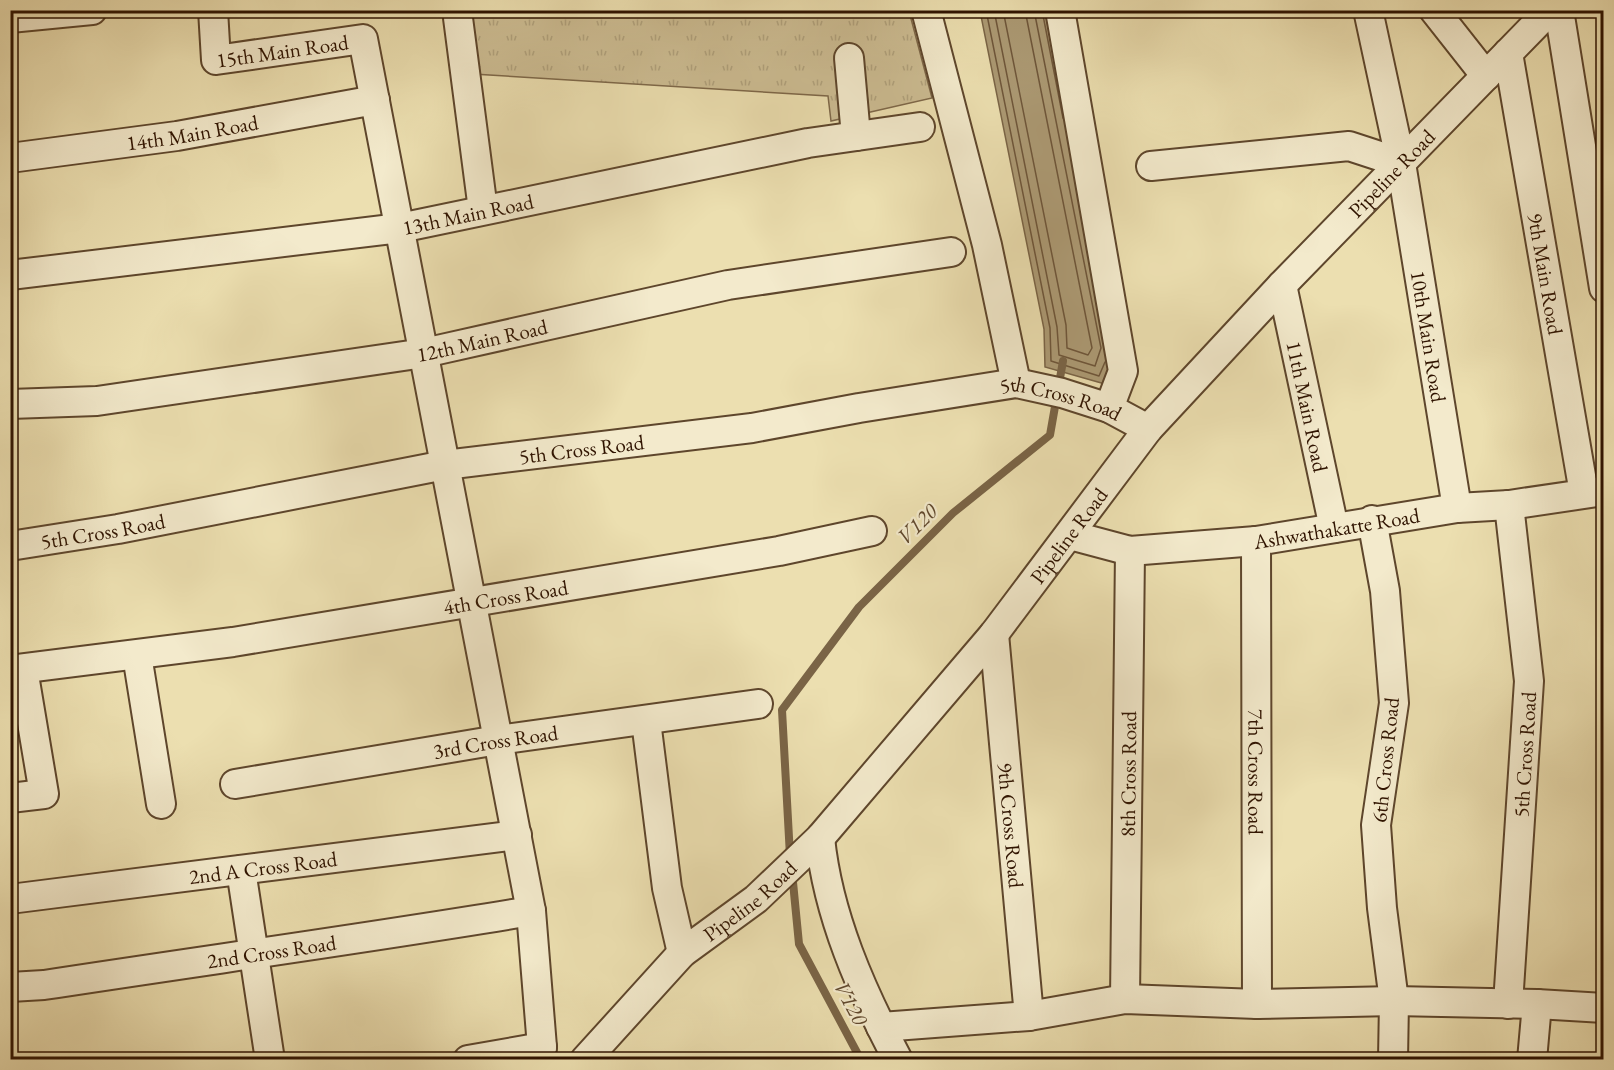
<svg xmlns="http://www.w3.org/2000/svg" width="1614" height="1070" font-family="'EB Garamond',serif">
<defs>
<pattern id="park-tufts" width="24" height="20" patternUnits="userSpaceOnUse" patternTransform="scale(1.5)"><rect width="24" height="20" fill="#ccbc92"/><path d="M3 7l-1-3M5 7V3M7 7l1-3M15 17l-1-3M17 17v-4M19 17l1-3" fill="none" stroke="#b0a17c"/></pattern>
</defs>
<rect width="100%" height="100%" fill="#ecdfb0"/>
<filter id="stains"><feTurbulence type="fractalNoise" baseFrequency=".00333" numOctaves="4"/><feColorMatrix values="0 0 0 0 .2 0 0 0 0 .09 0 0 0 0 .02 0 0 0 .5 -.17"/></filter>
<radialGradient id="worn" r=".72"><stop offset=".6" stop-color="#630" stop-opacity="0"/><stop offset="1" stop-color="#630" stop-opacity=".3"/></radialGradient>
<path fill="url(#park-tufts)" stroke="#7e6849" stroke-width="1.5" d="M471,11H909L932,98L831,121L828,96L473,74Z"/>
<path fill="#ac9a74" stroke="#7a6446" stroke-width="1.5" d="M980,11H1047L1115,349L1105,384L1045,367L1044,329Z"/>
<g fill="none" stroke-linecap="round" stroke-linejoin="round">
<path stroke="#6e563a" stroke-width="1.5" d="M986,10L1050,328L1051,361L1099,376L1105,362
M994,10L1057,327L1059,355L1095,366L1101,348L1034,10
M1003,10L1066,325L1067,348L1088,355L1092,348L1025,10
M1042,10L1063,118"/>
<path stroke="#7a6446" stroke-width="8" d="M790,856L782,710L859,607L953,513L1050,435L1063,361
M792,872L799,944L861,1060"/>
<defs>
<g id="minor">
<path id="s1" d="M213,10L216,60L363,39L531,911L542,1047"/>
<path d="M926,10L987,245L1016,383"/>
<path d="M1060,10L1123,371L1109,408"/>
<path id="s2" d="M1368,10L1401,163L1457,508"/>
<path d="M1434,10L1486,76"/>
<path d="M1559,10L1604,288"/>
<path d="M10,18L92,10"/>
<path d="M458,18L483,210"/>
<path id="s3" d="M1508,53L1584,493"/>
<path d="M849,58L856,136"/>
<path id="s4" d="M10,158L177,136L375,100"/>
<path d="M1151,166L1349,146L1401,163"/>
<path id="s5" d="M10,275L400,228L808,143L920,127"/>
<path id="s6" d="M1282,285L1334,528"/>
<path id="s7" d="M10,404L97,401L424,353L728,285L951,252"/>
<path d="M1372,520L1385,591L1394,703L1376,825L1382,908L1394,1001L1393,1060"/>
<path id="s8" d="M1070,535L1130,551L1256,541L1457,508L1509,505L1604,491"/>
<path id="s9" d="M1256,541L1257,1004"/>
<path id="s10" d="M10,546L118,529L445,465L752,428L859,408L1016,383L1062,393L1109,408L1148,429"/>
<path id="s11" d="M994,634L1029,1016"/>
<path d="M137,655L161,804"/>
<path id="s12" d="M10,670L233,642L779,551L872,531"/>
<path d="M646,721L667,888L682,953"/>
<path id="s13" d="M235,784L498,740L758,704"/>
<path d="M10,798L44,794L23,669"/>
<path d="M820,838C828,916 861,990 898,1060"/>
<path d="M241,870L270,1060"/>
<path id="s14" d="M10,899L517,835"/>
<path id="s15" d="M10,987L44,985C207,960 369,938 531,911"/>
<path id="s16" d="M1125,999L1130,551"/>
<path id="s17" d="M1508,1004L1529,681L1509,505"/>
<path d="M881,1027L1029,1016L1125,999L1257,1004L1394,1001L1537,1004L1604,1008"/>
<path d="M468,1060L542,1047"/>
<path id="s18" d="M585,1060L682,953L756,899L820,838L994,634L1148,429L1282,285L1550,10"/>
<path d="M1532,1060L1537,1004"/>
</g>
</defs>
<use href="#minor" stroke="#5e462c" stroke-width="32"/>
<use href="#minor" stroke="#f3eacc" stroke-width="28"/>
</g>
<g text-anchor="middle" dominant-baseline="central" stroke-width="4.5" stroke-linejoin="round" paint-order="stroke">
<g font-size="21" fill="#2f1300" stroke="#f3eacc">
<text stroke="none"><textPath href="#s1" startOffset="117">15th Main Road</textPath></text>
<text stroke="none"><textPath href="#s4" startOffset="184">14th Main Road</textPath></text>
<text stroke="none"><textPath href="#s18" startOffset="1202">Pipeline Road</textPath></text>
<text stroke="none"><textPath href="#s5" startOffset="462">13th Main Road</textPath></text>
<text stroke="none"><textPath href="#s3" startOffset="224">9th Main Road</textPath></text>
<text stroke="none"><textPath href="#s2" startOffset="332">10th Main Road</textPath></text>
<text stroke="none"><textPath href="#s7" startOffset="477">12th Main Road</textPath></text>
<text stroke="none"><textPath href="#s10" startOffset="1066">5th Cross Road</textPath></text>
<text stroke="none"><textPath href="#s6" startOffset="124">11th Main Road</textPath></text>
<text stroke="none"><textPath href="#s10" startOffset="580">5th Cross Road</textPath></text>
<text stroke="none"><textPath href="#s8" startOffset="270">Ashwathakatte Road</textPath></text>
<text stroke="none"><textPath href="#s10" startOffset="94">5th Cross Road</textPath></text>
<text stroke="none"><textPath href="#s18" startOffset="716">Pipeline Road</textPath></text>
<text stroke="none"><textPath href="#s12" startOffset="501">4th Cross Road</textPath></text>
<text stroke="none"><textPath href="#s13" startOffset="264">3rd Cross Road</textPath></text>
<text stroke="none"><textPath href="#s17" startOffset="250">5th Cross Road</textPath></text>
<text transform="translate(1385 760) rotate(-84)">6th Cross Road</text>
<text stroke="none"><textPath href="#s9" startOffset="231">7th Cross Road</textPath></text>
<text stroke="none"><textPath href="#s16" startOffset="225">8th Cross Road</textPath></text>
<text stroke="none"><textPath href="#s11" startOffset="192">9th Cross Road</textPath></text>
<text stroke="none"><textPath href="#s14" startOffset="255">2nd A Cross Road</textPath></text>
<text stroke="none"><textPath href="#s18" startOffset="230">Pipeline Road</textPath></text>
<text stroke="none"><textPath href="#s15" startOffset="264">2nd Cross Road</textPath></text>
</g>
<g font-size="22" font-style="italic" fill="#61492e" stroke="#f3eacc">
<text transform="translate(917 524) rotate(-45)">V120</text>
<text transform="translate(851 1003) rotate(62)">V120</text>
</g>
</g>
<rect width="1614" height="1070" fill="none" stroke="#ecdfb0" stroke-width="36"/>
<rect x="12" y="12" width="1590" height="1046" fill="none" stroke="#2f1300" stroke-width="3"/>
<rect x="18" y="18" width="1578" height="1034" fill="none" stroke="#2f1300" stroke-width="1.5"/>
<rect width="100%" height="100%" filter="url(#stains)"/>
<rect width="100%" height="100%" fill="url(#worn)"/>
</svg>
